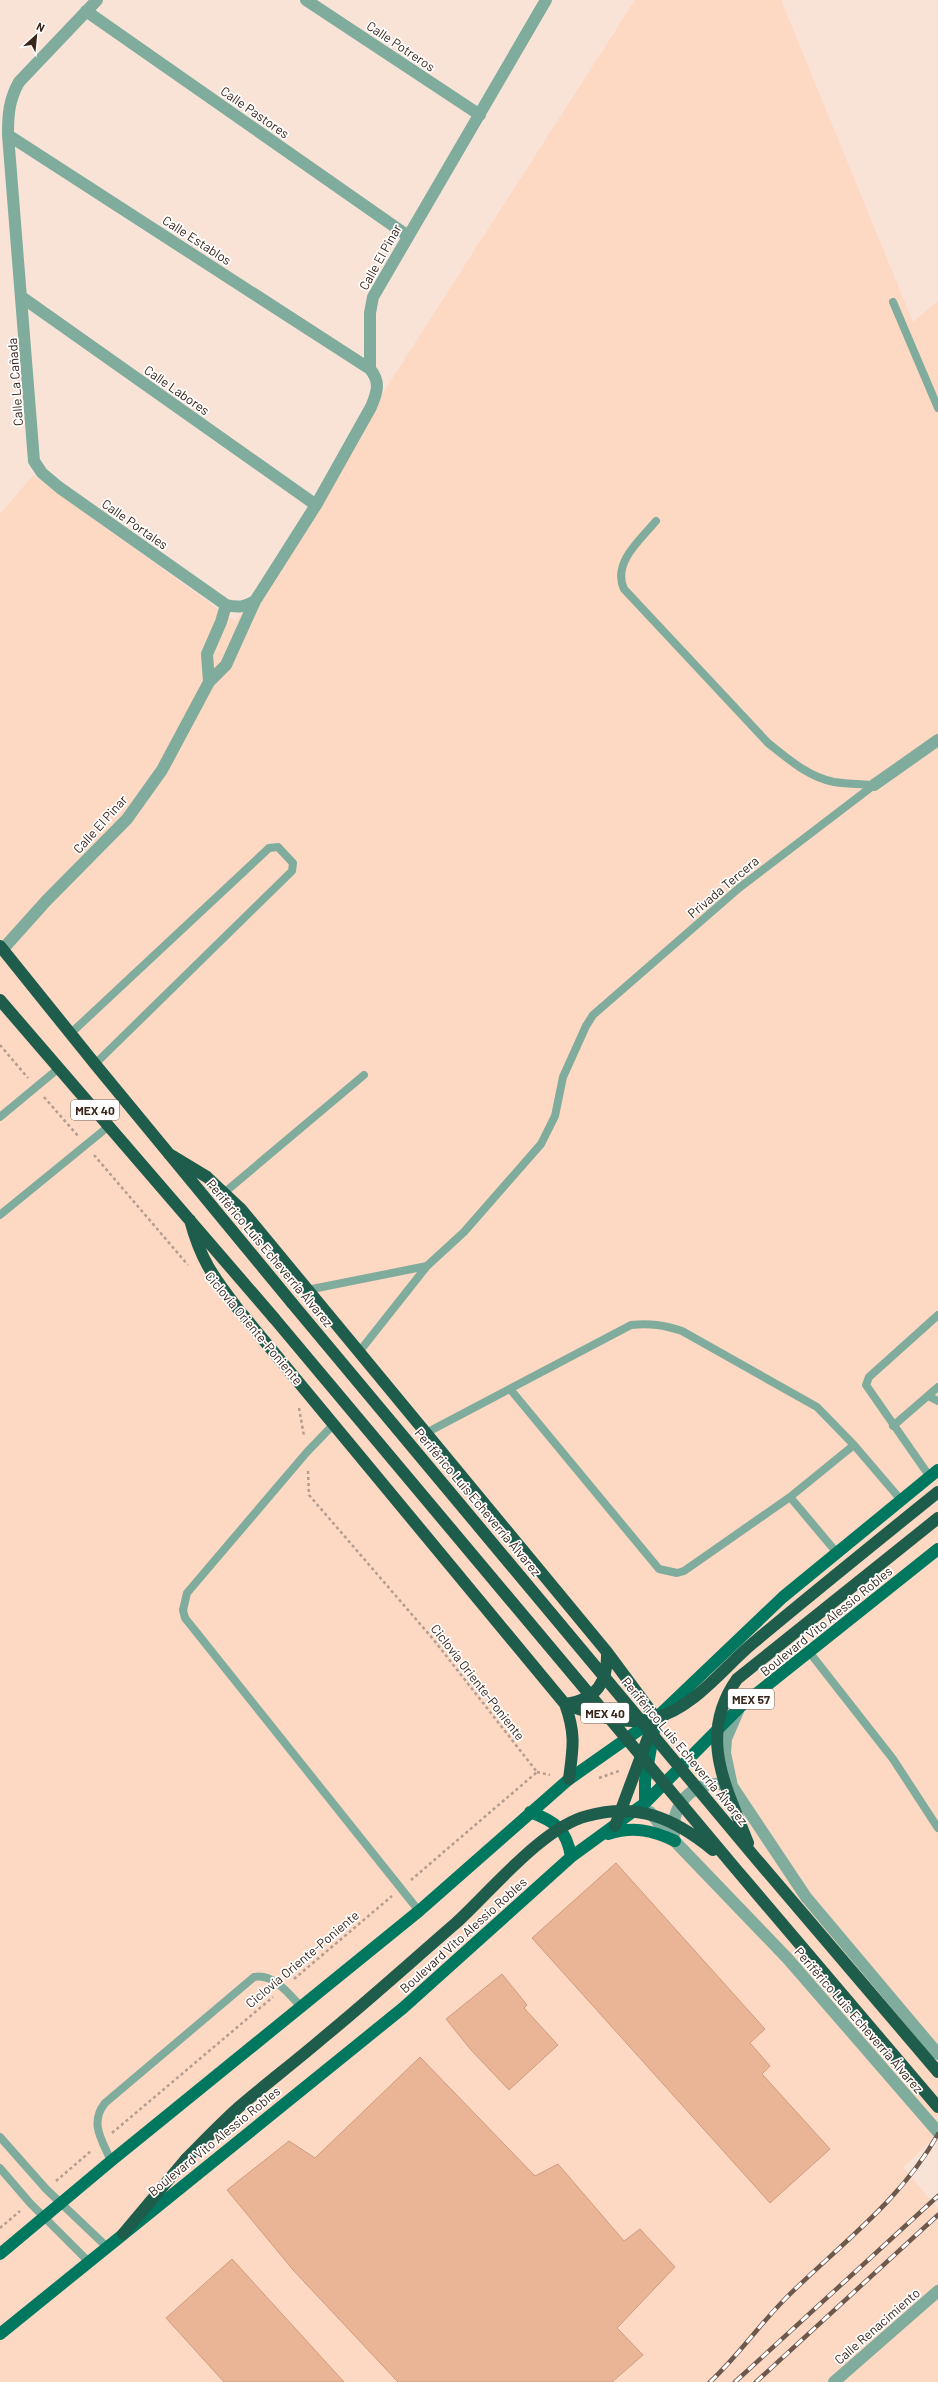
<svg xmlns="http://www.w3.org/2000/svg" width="938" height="2382" font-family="Barlow,sans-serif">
<rect width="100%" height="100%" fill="#f9e3d7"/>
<path fill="#fdd8c2" d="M635,0H781L913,322L938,301V2135L903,2167L938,2209V2382H0V514L33,475L236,622Z"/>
<path fill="#e9b596" stroke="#cf9c7e" d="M616,1863L765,2029L750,2043L770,2066L762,2074L830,2149L770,2203L532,1938Z
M502,1974L527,2005L524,2008L558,2045L509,2090L471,2050L446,2019Z
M420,2057L535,2176L558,2164L624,2241L640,2229L675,2267L617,2328L643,2355L612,2382H398L294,2271L227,2190L289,2141L315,2158Z
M232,2259L344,2382H224L166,2318Z"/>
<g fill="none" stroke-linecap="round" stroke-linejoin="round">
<path stroke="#b29d91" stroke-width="2.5" stroke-dasharray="3 3" stroke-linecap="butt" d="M0,1045L28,1078
M44,1097L78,1136
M94,1155L188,1265
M299,1408L304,1436
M308,1471L309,1495L433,1639L537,1772L411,1880
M537,1772L550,1775
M599,1778L619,1771
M294,1979L392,1896
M112,2133L273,1997
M56,2181L91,2151
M0,2228L20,2211"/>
<path stroke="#80ac9d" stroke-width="8" d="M893,302L938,408
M656,521C640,540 612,563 624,589L768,743C787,758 808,777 834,782C847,784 861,784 874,785
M70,1034L269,848L278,847L293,863L292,871L95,1064
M0,1117L59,1068
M225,1192L364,1075
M0,1215L109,1126
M307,1290L427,1266
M359,1352L427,1266L464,1232L541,1144L555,1116L563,1077L586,1026L593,1015L739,888L874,785
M510,1389L659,1569L677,1573L684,1571L790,1497L854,1445
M928,1396L938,1401
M334,1424L307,1452L187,1593L183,1610L185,1618L419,1911
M893,1426L938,1387
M426,1433L631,1325C650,1323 664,1325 682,1331L817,1407L854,1445L901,1500
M930,1477L866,1385L869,1377L938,1315
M790,1497L837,1553
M810,1653L893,1759L938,1828
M0,2137L46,2189L107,2247
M111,2161C102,2140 89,2123 105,2103L254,1977C274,1973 290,1995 302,2008
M0,2168L30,2203L89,2262"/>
<path stroke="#80ac9d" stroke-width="12" d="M306,0L480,115
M86,11L408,236
M8,135L370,369C381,382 377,393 371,407L316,505L255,601C245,607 238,608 226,605L60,488L42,473L34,461L8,135C8,114 9,100 19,82L97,0
M23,298L316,505
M370,369V313L373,297L546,0
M209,682L207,654L221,622L226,605
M874,785L938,740
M3,949L46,901L127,819L162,770L209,682L226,665L255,601
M738,1711L726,1739L725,1753L732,1786L806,1897L938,2054
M650,1812L665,1831L788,1959L938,2132
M674,1834C670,1800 700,1776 732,1786
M834,2382L938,2291"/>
<path stroke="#00775f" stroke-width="12" d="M645,1803V1781L654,1731
M530,1812C555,1821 567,1830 571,1857
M608,1834C633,1826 652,1830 675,1841
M0,2254L111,2161L419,1911L568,1780L656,1718L783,1597L938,1470
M0,2334L403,2008L571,1857L645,1803L741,1706L938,1549"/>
<path stroke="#1e5d4c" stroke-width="12" d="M0,946L95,1064L292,1303
M0,1000L274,1318
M169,1154L207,1177L241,1209L607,1652L656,1718
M190,1220C201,1261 213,1276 238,1309L565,1704C576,1734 573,1748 569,1779
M565,1704C595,1715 623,1727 655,1718C695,1707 723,1668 753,1643C814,1592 876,1542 938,1492
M566,1704C597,1699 608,1682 607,1652
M615,1826L653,1724
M123,2234L186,2159"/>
<defs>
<path id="rail" d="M710,2382C738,2356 759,2325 786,2298C839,2245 900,2202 938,2134
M735,2382L938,2196
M756,2382L938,2215"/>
</defs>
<use href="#rail" stroke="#6c584c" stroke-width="4.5"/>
<use href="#rail" stroke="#fff" stroke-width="3" stroke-dasharray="9" stroke-linecap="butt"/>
<path stroke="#1e5d4c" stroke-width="12" d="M292,1303L753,1855L938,2072
M274,1318L735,1868L938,2107
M748,1843C726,1786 697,1736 737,1679L938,1518
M186,2159C203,2142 220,2124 239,2107C267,2083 296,2061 324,2037C369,2000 412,1961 456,1923C490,1892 543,1827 587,1816C637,1802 674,1818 713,1850"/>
</g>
<g text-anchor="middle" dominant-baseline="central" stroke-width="3.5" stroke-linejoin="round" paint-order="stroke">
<g fill="#fff" stroke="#74665e" stroke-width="1">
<rect x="71" y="1100" width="48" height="20" rx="3"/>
<rect x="728" y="1689" width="46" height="20" rx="3"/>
<rect x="581" y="1703" width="48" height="20" rx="3"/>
</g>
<g font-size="12" font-weight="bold" fill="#392519">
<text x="95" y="1110">MEX 40</text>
<text x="751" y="1699">MEX 57</text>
<text x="605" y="1713">MEX 40</text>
</g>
<g font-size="13" fill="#392519" stroke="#fff">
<text transform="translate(401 46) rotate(34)">Calle Potreros</text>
<text transform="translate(255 112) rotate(35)">Calle Pastores</text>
<text transform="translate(197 240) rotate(33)">Calle Establos</text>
<text transform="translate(380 257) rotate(-61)">Calle El Pinar</text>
<text transform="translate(15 382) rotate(-94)">Calle La Cañada</text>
<text transform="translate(177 390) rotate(35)">Calle Labores</text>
<text transform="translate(135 524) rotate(35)">Calle Portales</text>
<text transform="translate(100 824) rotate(-48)">Calle El Pinar</text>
<text transform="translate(723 887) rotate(-40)">Privada Tercera</text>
<text transform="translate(270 1253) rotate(50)">Periférico Luis Echeverría Álvarez</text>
<text transform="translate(254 1328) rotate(50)">Ciclovía Oriente-Poniente</text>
<text transform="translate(478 1502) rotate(50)">Periférico Luis Echeverría Álvarez</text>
<text transform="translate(826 1621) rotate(-39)">Boulevard Vito Alessio Robles</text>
<text transform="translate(478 1682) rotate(52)">Ciclovía Oriente-Poniente</text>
<text transform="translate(685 1751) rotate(50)">Periférico Luis Echeverría Álvarez</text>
<text transform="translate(463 1935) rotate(-42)">Boulevard Vito Alessio Robles</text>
<text transform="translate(302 1959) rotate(-40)">Ciclovía Oriente-Poniente</text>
<text transform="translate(859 2020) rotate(49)">Periférico Luis Echeverría Álvarez</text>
<text transform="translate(214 2141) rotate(-39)">Boulevard Vito Alessio Robles</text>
<text transform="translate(877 2326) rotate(-41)">Calle Renacimiento</text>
</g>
</g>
<g transform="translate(36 36) rotate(27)" stroke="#ffffff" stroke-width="3" paint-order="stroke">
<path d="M0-3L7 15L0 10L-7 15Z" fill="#392519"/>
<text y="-6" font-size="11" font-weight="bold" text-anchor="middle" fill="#392519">N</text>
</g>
</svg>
